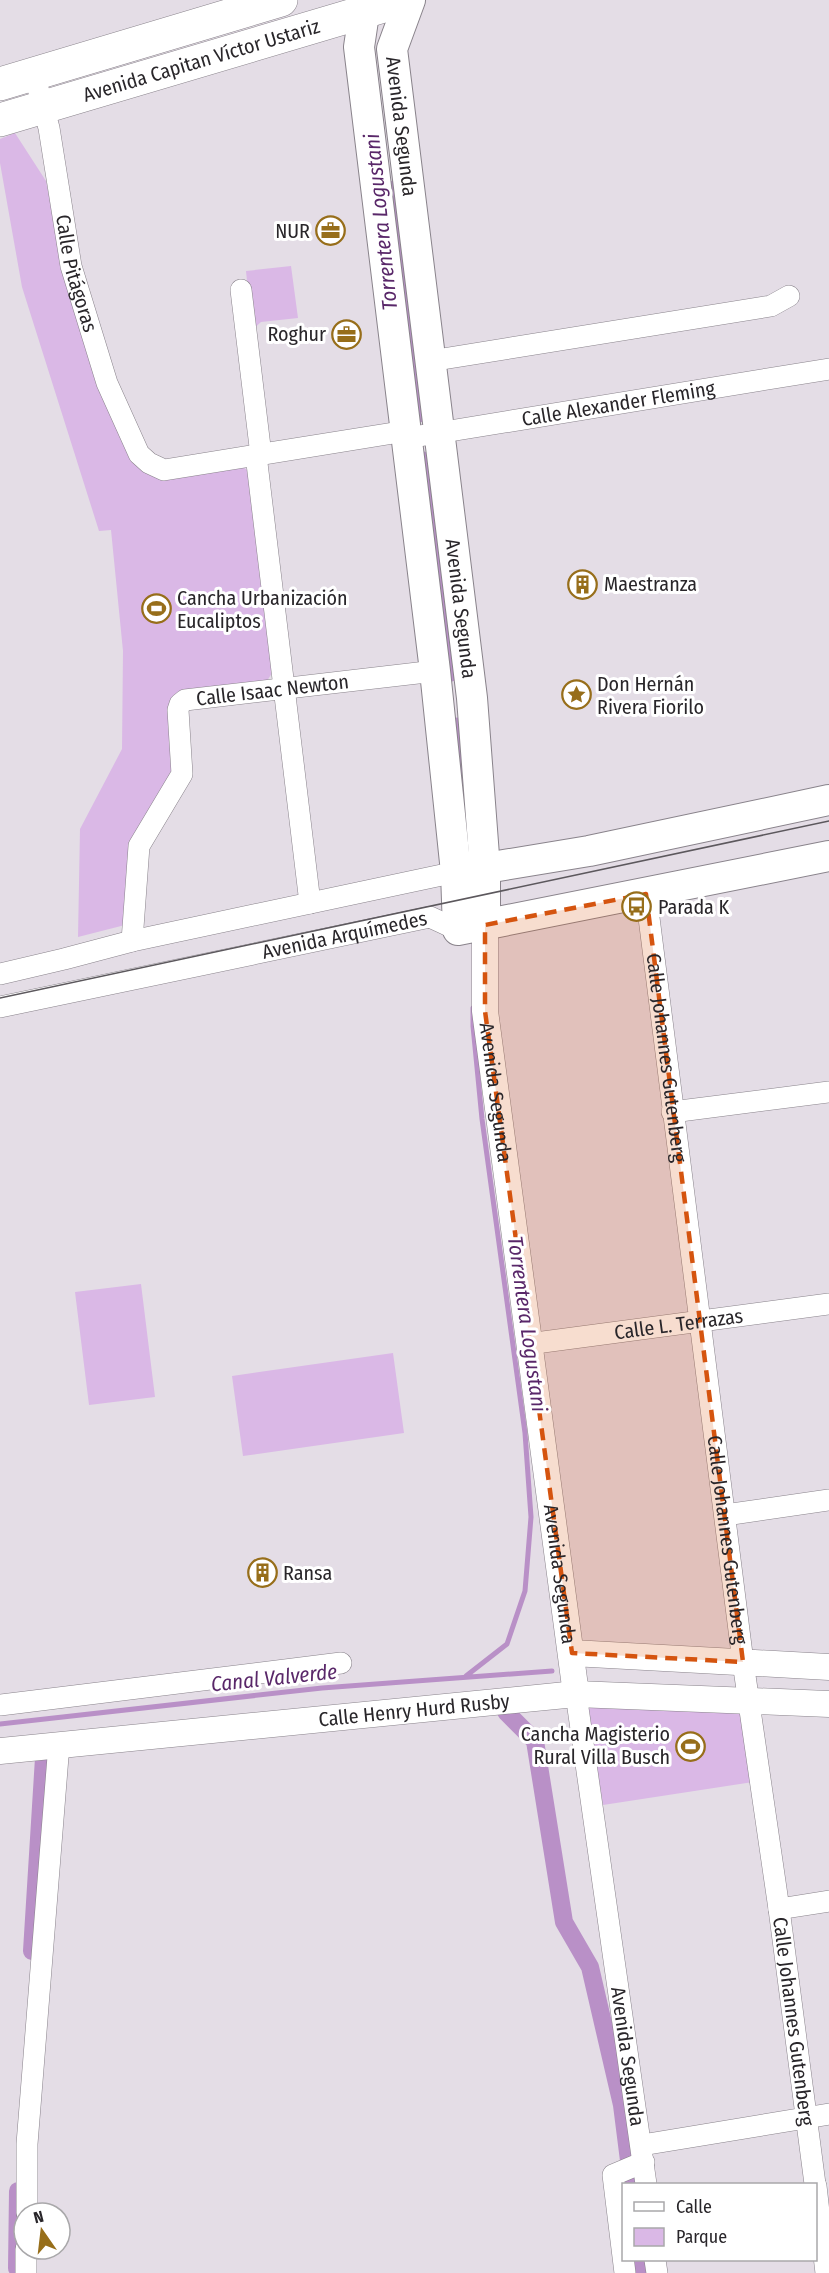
<svg xmlns="http://www.w3.org/2000/svg" width="829" height="2273" font-family="'Fira Sans Condensed',sans-serif">
<rect width="100%" height="100%" fill="#e4dde6"/>
<path fill="#dab8e6" d="M15,133L46,181L61,255L137,465L242,466L248,471L272,673L267,681L181,692L172,697L175,773L130,854L125,925L78,937L80,829L122,749L123,651L111,530L99,531L22,287L0,163V139Z
M291,266L298,318L261,322L252,330L246,271Z
M141,1284L155,1397L89,1405L75,1292Z
M393,1353L404,1433L243,1456L232,1376Z
M591,1702L732,1706L744,1717L753,1782L603,1805L588,1713Z"/>
<g fill="none" stroke-linecap="round" stroke-linejoin="round">
<path stroke="#b990c7" stroke-width="5" d="M393,183L420,420
M424,454L452,679
M457,720L467,826
M466,1676L507,1644L525,1591L531,1517L525,1433L482,1119L473,1026V1008
M0,1724L322,1688L552,1671"/>
<path stroke="#b990c7" stroke-width="18" d="M506,1712L535,1741L564,1922L590,1967L622,2105L632,2184
M32,1951L44,1758
M641,2260L642,2273
M17,2268L18,2191"/>
<defs>
<g id="minor">
<path id="s1" d="M34,74L49,128L71,266L107,383L139,454L149,463L164,470L406,431"/>
<path d="M241,290L261,455"/>
<path d="M430,361L771,306L789,296"/>
<path id="s2" d="M407,438L829,369"/>
<path d="M256,455L310,903"/>
<path id="s3" d="M646,894L743,1662L779,1909L815,2184"/>
<path id="s4" d="M132,941L139,846L182,774L178,710L180,704L185,700L435,671"/>
<path d="M0,974L64,959L132,941L456,872"/>
<path id="s5" d="M0,1007L430,917L458,930"/>
<path d="M672,1112L829,1092"/>
<path id="s6" d="M528,1344L829,1304"/>
<path d="M725,1515L829,1500"/>
<path id="s7" d="M576,1694L646,2184"/>
<path d="M0,1705L341,1663"/>
<path d="M779,1909L829,1901"/>
<path d="M642,2145L829,2114"/>
<path d="M816,2186L826,2273"/>
<path d="M27,2213V2144L59,1744"/>
<path d="M26,2249V2273"/>
<path d="M655,2260L657,2273"/>
<path d="M625,2273L613,2175L644,2162"/>
</g>
<g id="tertiary">
<path id="s8" d="M485,925V1011L576,1694"/>
<path d="M572,1653L829,1667"/>
<path id="s9" d="M0,1751L576,1694L829,1704"/>
</g>
<g id="secondary">
<path d="M366,0L359,47L435,671L456,872L458,930L829,856"/>
<path id="s10" d="M410,0L392,49L472,698L485,869V925"/>
<path d="M468,871L589,851L829,800"/>
</g>
<g id="primary">
<path d="M0,84L281,0"/>
<path id="s11" d="M0,120L404,0"/>
</g>
</defs>
<use href="#minor" stroke="#89838b" stroke-width="22"/>
<use href="#tertiary" stroke="#89838b" stroke-width="27"/>
<use href="#secondary" stroke="#89838b" stroke-width="32"/>
<use href="#primary" stroke="#89838b" stroke-width="34"/>
<use href="#minor" stroke="#fff" stroke-width="21"/>
<use href="#tertiary" stroke="#fff" stroke-width="26"/>
<use href="#secondary" stroke="#fff" stroke-width="30"/>
<use href="#primary" stroke="#fff" stroke-width="33"/>
<path stroke="#5c585d" stroke-width="1.5" d="M0,998L829,821"/>
</g>
<path fill="#d5540f" fill-opacity="0.2" stroke="#d5540f" stroke-width="4.5" stroke-dasharray="12 8" stroke-linejoin="round" d="M646,894L743,1662L572,1653L485,1011V925Z"/>
<defs>
<symbol id="office-ring" viewBox="-11 -11 22 22"><circle r="9.5" fill="#fff" stroke="#976e1a" stroke-width="1.5"/><path d="M-6-3h4V-5.5h4V-3h4V5H-6ZM-1-4.5V-3h2v-1.5ZM-6 0V1H6V0Z" fill="#976e1a"/></symbol>
<symbol id="building-ring" viewBox="-11 -11 22 22"><circle r="9.5" fill="#fff" stroke="#976e1a" stroke-width="1.5"/><path d="M-4-6H4V6H1V3H-1V6H-4ZM-2.5-4.3h1.7v1.8h-1.7ZM.8-4.3h1.7v1.8H.8ZM-2.5-1h1.7V.8h-1.7ZM.8-1h1.7V.8H.8Z" fill="#976e1a"/></symbol>
<symbol id="stadium-ring" viewBox="-11 -11 22 22"><circle r="9.5" fill="#fff" stroke="#976e1a" stroke-width="1.5"/><path d="M0-5a6.5 5 0 1 0 0 10a6.5 5 0 1 0 0-10ZM-3.5-1.8h7v3.6h-7Z" fill="#976e1a"/></symbol>
<symbol id="sight-ring" viewBox="-11 -11 22 22"><circle r="9.5" fill="#fff" stroke="#976e1a" stroke-width="1.5"/><path d="M0-6L1.8-2.2L6-1.7L2.9 1.2L3.7 5.4L0 3.3L-3.7 5.4L-2.9 1.2L-6-1.7L-1.8-2.2Z" fill="#976e1a"/></symbol>
<symbol id="bus-ring" viewBox="-11 -11 22 22"><circle r="9.5" fill="#fff" stroke="#976e1a" stroke-width="1.5"/><path d="M-5-6H5V4H4V6H2V4H-2V6H-4V4H-5ZM-3.5-4V0h7V-4ZM-3.5 1.2v1.5H-2V1.2ZM2 1.2v1.5H3.5V1.2Z" fill="#976e1a"/></symbol>
</defs>
<g fill-rule="evenodd">
<use href="#office-ring" x="314" y="214" width="33" height="33"/>
<use href="#office-ring" x="330" y="318" width="33" height="33"/>
<use href="#building-ring" x="566" y="568" width="33" height="33"/>
<use href="#stadium-ring" x="140" y="592" width="33" height="33"/>
<use href="#sight-ring" x="560" y="678" width="33" height="33"/>
<use href="#bus-ring" x="620" y="890" width="33" height="33"/>
<use href="#building-ring" x="246" y="1556" width="33" height="33"/>
<use href="#stadium-ring" x="674" y="1730" width="33" height="33"/>
</g>
<g text-anchor="middle" dominant-baseline="central" stroke-width="6" stroke-linejoin="round" paint-order="stroke">
<g font-size="20" fill="#29262a" stroke="#fff">
<text stroke="none"><textPath href="#s11" startOffset="210">Avenida Capitan Víctor Ustariz</textPath></text>
<text stroke="none"><textPath href="#s10" startOffset="130">Avenida Segunda</textPath></text>
<text stroke="none"><textPath href="#s1" startOffset="204">Calle Pitágoras</textPath></text>
<text stroke="none"><textPath href="#s2" startOffset="214">Calle Alexander Fleming</textPath></text>
<text stroke="none"><textPath href="#s10" startOffset="616">Avenida Segunda</textPath></text>
<text stroke="none"><textPath href="#s4" startOffset="344">Calle Isaac Newton</textPath></text>
<text stroke="none"><textPath href="#s5" startOffset="352">Avenida Arquímedes</textPath></text>
<text stroke="none"><textPath href="#s3" startOffset="165">Calle Johannes Gutenberg</textPath></text>
<text stroke="none"><textPath href="#s8" startOffset="168">Avenida Segunda</textPath></text>
<text stroke="none"><textPath href="#s6" startOffset="152">Calle L. Terrazas</textPath></text>
<text stroke="none"><textPath href="#s3" startOffset="651">Calle Johannes Gutenberg</textPath></text>
<text stroke="none"><textPath href="#s8" startOffset="654">Avenida Segunda</textPath></text>
<text stroke="none"><textPath href="#s9" startOffset="416">Calle Henry Hurd Rusby</textPath></text>
<text stroke="none"><textPath href="#s3" startOffset="1137">Calle Johannes Gutenberg</textPath></text>
<text stroke="none"><textPath href="#s7" startOffset="366">Avenida Segunda</textPath></text>
</g>
<g font-size="20" fill="#29262a" stroke="#fff" text-anchor="start">
<text x="310" y="231" text-anchor="end">NUR</text>
<text x="326" y="334" text-anchor="end">Roghur</text>
<text x="604" y="584">Maestranza</text>
<text x="177" y="598">Cancha Urbanización<tspan x="177" dy="23">Eucaliptos</tspan></text>
<text x="597" y="684">Don Hernán<tspan x="597" dy="23">Rivera Fiorilo</tspan></text>
<text x="658" y="907">Parada K</text>
<text x="283" y="1573">Ransa</text>
<text x="670" y="1734" text-anchor="end">Cancha Magisterio<tspan x="670" dy="23">Rural Villa Busch</tspan></text>
</g>
<g font-size="21" font-style="italic" fill="#592769" stroke="#fff">
<text transform="translate(381 222) rotate(-96)">Torrentera Logustani</text>
<text transform="translate(527 1324) rotate(82)">Torrentera Logustani</text>
<text transform="translate(274 1678) rotate(-6)">Canal Valverde</text>
</g>
</g>
<rect x="622" y="2183" width="195" height="78" fill="#ffffff" stroke="#a9a8aa" stroke-width="1.5"/>
<rect x="634" y="2202" width="30" height="9" fill="#ffffff" stroke="#a9a8aa" stroke-width="1.5"/>
<text x="676" y="2213" font-size="18" fill="#29262a">Calle</text>
<rect x="634" y="2228" width="30" height="18" fill="#dab8e6" stroke="#a9a8aa" stroke-width="1.5"/>
<text x="676" y="2243" font-size="18" fill="#29262a">Parque</text>
<g transform="translate(42 2231) rotate(346)"><circle r="28" fill="#ffffff" stroke="#a9a8aa" stroke-width="1.5"/>
<path d="M0-4.5L10 22L0 15L-10 22Z" fill="#976e1a"/>
<text y="-9" font-size="16" font-weight="bold" text-anchor="middle" fill="#29262a">N</text>
</g>
</svg>
